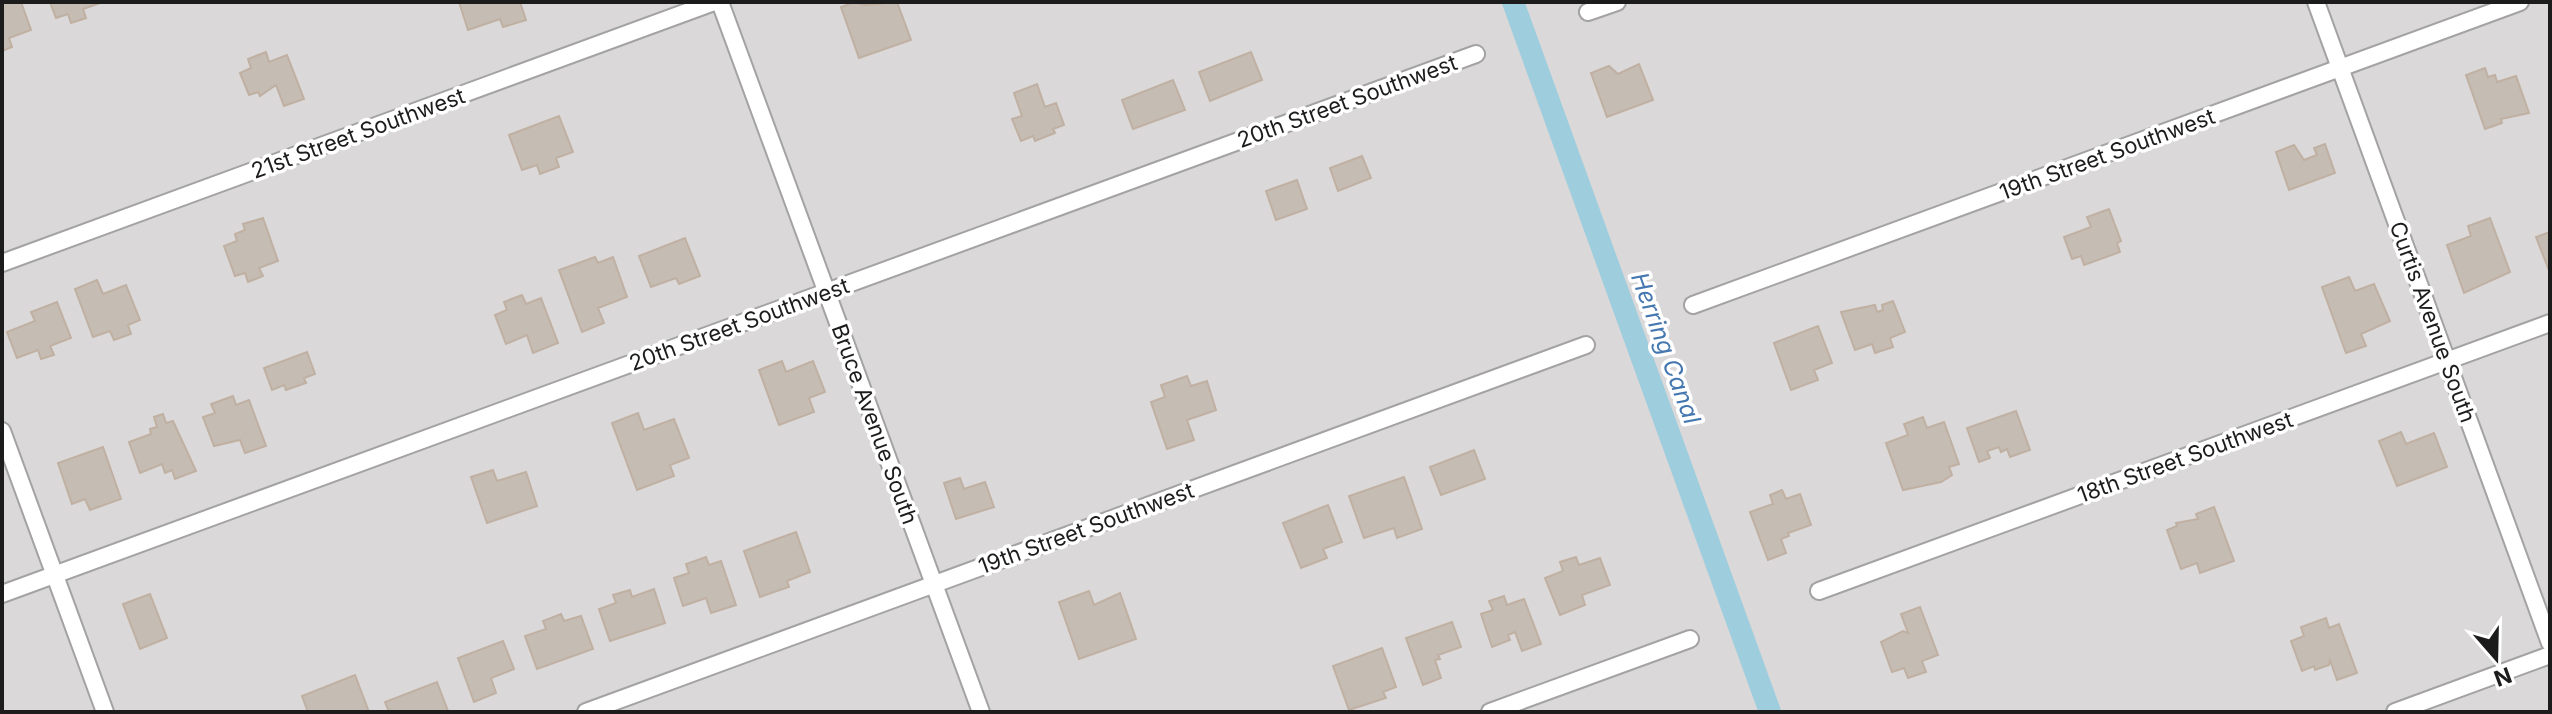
<svg xmlns="http://www.w3.org/2000/svg" width="2552" height="714" font-family="Inter,sans-serif">
<rect width="100%" height="100%" fill="#eeeae0"/>
<path fill="#dad8d8" d="M2,2H2550V712H2Z"/>
<g fill="none" stroke-linecap="round" stroke-linejoin="round">
<path stroke="#9ecdde" stroke-width="22" d="M1513,2L1770,712"/>
</g>
<path fill="#c5bcb4" stroke="#c0b0a2" stroke-width="2" d="M2,2H21L31,30L9,38L12,47L2,51Z
M50,2H100V3L83,9L86,18L71,23L68,14L56,18Z
M459,2H520L526,20L503,27L500,19L468,30Z
M855,2L865,5L897,2L911,40L859,58L841,7Z
M266,52L269,62L287,55L304,99L284,106L276,85L260,96L258,92L249,95L240,73L251,68L248,59Z
M1251,52L1262,80L1210,101L1199,72Z
M1639,64L1653,100L1607,117L1591,73L1609,66L1618,74Z
M2485,68L2488,77L2495,75L2497,82L2516,76L2529,113L2501,119L2502,123L2485,129L2466,75Z
M1173,80L1185,110L1133,129L1122,100Z
M1037,84L1045,107L1056,103L1064,125L1053,129L1055,133L1035,141L1033,136L1021,141L1012,119L1022,116L1014,93Z
M559,116L573,152L556,158L559,167L540,174L537,165L522,170L509,135Z
M2325,144L2335,173L2289,190L2276,152L2294,145L2304,160L2317,155L2314,148Z
M1362,156L1371,178L1338,191L1330,168Z
M1297,180L1307,209L1276,220L1266,191Z
M2109,209L2121,241L2117,243L2120,252L2084,265L2081,256L2072,259L2064,237L2091,227L2087,217Z
M263,218L278,261L259,268L263,276L248,282L245,273L235,276L224,246L237,241L235,234L245,230L243,224Z
M2490,218L2510,272L2464,293L2447,245L2471,236L2468,226Z
M2550,232V273L2536,237Z
M685,238L700,276L679,284L676,278L651,287L639,256Z
M595,257L598,263L613,257L627,297L598,308L604,323L582,332L559,270Z
M2349,277L2355,291L2374,284L2390,321L2361,334L2366,346L2346,353L2322,287Z
M97,280L103,294L126,285L140,320L128,325L131,334L114,340L110,331L93,337L75,289Z
M522,295L526,304L541,298L558,343L533,353L527,335L506,344L495,315L507,310L504,302Z
M1893,301L1905,332L1890,338L1893,347L1875,353L1872,344L1855,350L1841,312L1875,305L1877,312L1883,310L1882,305Z
M57,302L71,338L50,346L54,355L41,359L38,350L17,358L7,332L35,321L31,312Z
M1818,326L1832,363L1814,370L1818,380L1791,390L1774,343Z
M307,352L315,374L304,378L306,383L286,390L284,385L272,390L264,368Z
M782,361L786,372L813,361L825,392L809,398L814,412L779,425L759,370Z
M1187,376L1191,386L1207,381L1216,410L1187,420L1194,440L1167,449L1151,402L1165,397L1161,385Z
M233,396L236,405L249,400L266,446L245,453L240,440L214,446L203,417L215,413L211,404Z
M2016,411L2030,450L2010,457L2007,449L2001,452L1999,447L1987,451L1990,458L1979,462L1967,428Z
M638,413L644,430L674,419L689,458L670,465L674,476L637,490L612,423Z
M163,414L166,423L173,421L196,471L175,479L172,470L165,473L162,464L140,473L129,442L151,434L150,429L157,427L154,417Z
M1923,417L1927,428L1944,422L1959,464L1949,467L1952,475L1941,482L1903,490L1886,443L1908,435L1904,424Z
M2401,432L2406,444L2434,433L2447,467L2397,486L2379,441Z
M103,447L121,499L90,510L85,499L72,504L58,463Z
M1474,450L1485,479L1441,495L1430,467Z
M493,470L497,481L526,472L537,506L487,523L471,477Z
M1404,477L1422,529L1397,538L1394,528L1364,538L1349,496Z
M960,478L964,489L985,482L994,507L956,519L944,483Z
M1782,490L1786,499L1800,494L1811,525L1788,533L1789,536L1781,539L1786,553L1768,560L1750,512L1773,504L1770,495Z
M1328,505L1342,542L1323,549L1327,558L1301,568L1283,523Z
M2214,507L2234,561L2200,573L2197,563L2181,569L2167,530L2177,526L2176,523L2198,519L2196,514Z
M796,532L810,572L787,581L789,587L760,597L744,551Z
M706,557L709,565L721,561L736,605L711,613L706,598L683,606L674,578L689,573L686,564Z
M1576,557L1579,565L1600,558L1610,585L1582,595L1585,605L1560,615L1545,578L1563,571L1560,562Z
M654,589L665,623L610,641L599,609L616,603L613,595L630,590L632,597Z
M1089,591L1094,605L1120,593L1136,639L1079,659L1059,602Z
M150,594L167,638L140,649L123,604Z
M1504,596L1507,605L1524,599L1541,644L1522,651L1515,632L1508,635L1510,640L1492,647L1481,614L1493,610L1489,601Z
M1920,607L1938,655L1922,661L1926,672L1908,678L1904,668L1892,672L1881,642L1903,631L1908,633L1901,614Z
M561,614L564,621L581,616L593,649L537,669L525,636L546,629L543,621Z
M2326,618L2329,628L2339,624L2357,673L2337,680L2330,660L2329,665L2315,670L2314,666L2302,671L2291,641L2304,636L2301,627Z
M1452,622L1461,647L1438,655L1440,659L1435,660L1441,678L1423,685L1406,638Z
M503,641L514,669L491,678L496,693L474,702L458,658Z
M1382,648L1396,687L1383,692L1386,698L1349,710L1333,666Z
M355,675L369,712H308L302,696Z
M437,682L448,711L389,712L385,702Z"/>
<g fill="none" stroke-linecap="round" stroke-linejoin="round">
<defs>
<path id="minor" d="M720,2L981,712
M2316,2L2550,643
M1588,12L1617,2
M2,263L714,2
M1693,305L2520,2
M2,431L105,712
M1819,591L2550,323
M2,594L1476,54
M586,712L1586,345
M1490,712L1690,639
M2395,712L2550,655"/>
</defs>
<use href="#minor" stroke="#a3a3a3" stroke-width="20"/>
<use href="#minor" stroke="#fff" stroke-width="16"/>
</g>
<g text-anchor="middle" dominant-baseline="central" stroke-width="7" stroke-linejoin="round" paint-order="stroke">
<g font-size="22" fill="#1c1c1c" stroke="#fff">
<text transform="translate(1347 101) rotate(-20)">20th Street Southwest</text>
<text transform="translate(358 133) rotate(-20)">21st Street Southwest</text>
<text transform="translate(2107 154) rotate(-20)">19th Street Southwest</text>
<text transform="translate(2433 322) rotate(70)">Curtis Avenue South</text>
<text transform="translate(739 324) rotate(-20)">20th Street Southwest</text>
<text transform="translate(875 424) rotate(70)">Bruce Avenue South</text>
<text transform="translate(2185 457) rotate(-20)">18th Street Southwest</text>
<text transform="translate(1086 528) rotate(-20)">19th Street Southwest</text>
</g>
<g font-size="24" font-style="italic" fill="#4476af" stroke="#fff">
<text transform="translate(1666 348) rotate(70)">Herring Canal</text>
</g>
</g>
<rect width="2552" height="714" fill="none" stroke="#1c1c1c" stroke-width="8"/>
<g transform="translate(2496 658) rotate(160)" stroke="#ffffff" stroke-width="6" paint-order="stroke">
<path d="M0-6L14 30L0 20L-14 30Z" fill="#1c1c1c"/>
<text y="-12" font-size="22" font-weight="bold" text-anchor="middle" fill="#1c1c1c">N</text>
</g>
</svg>
